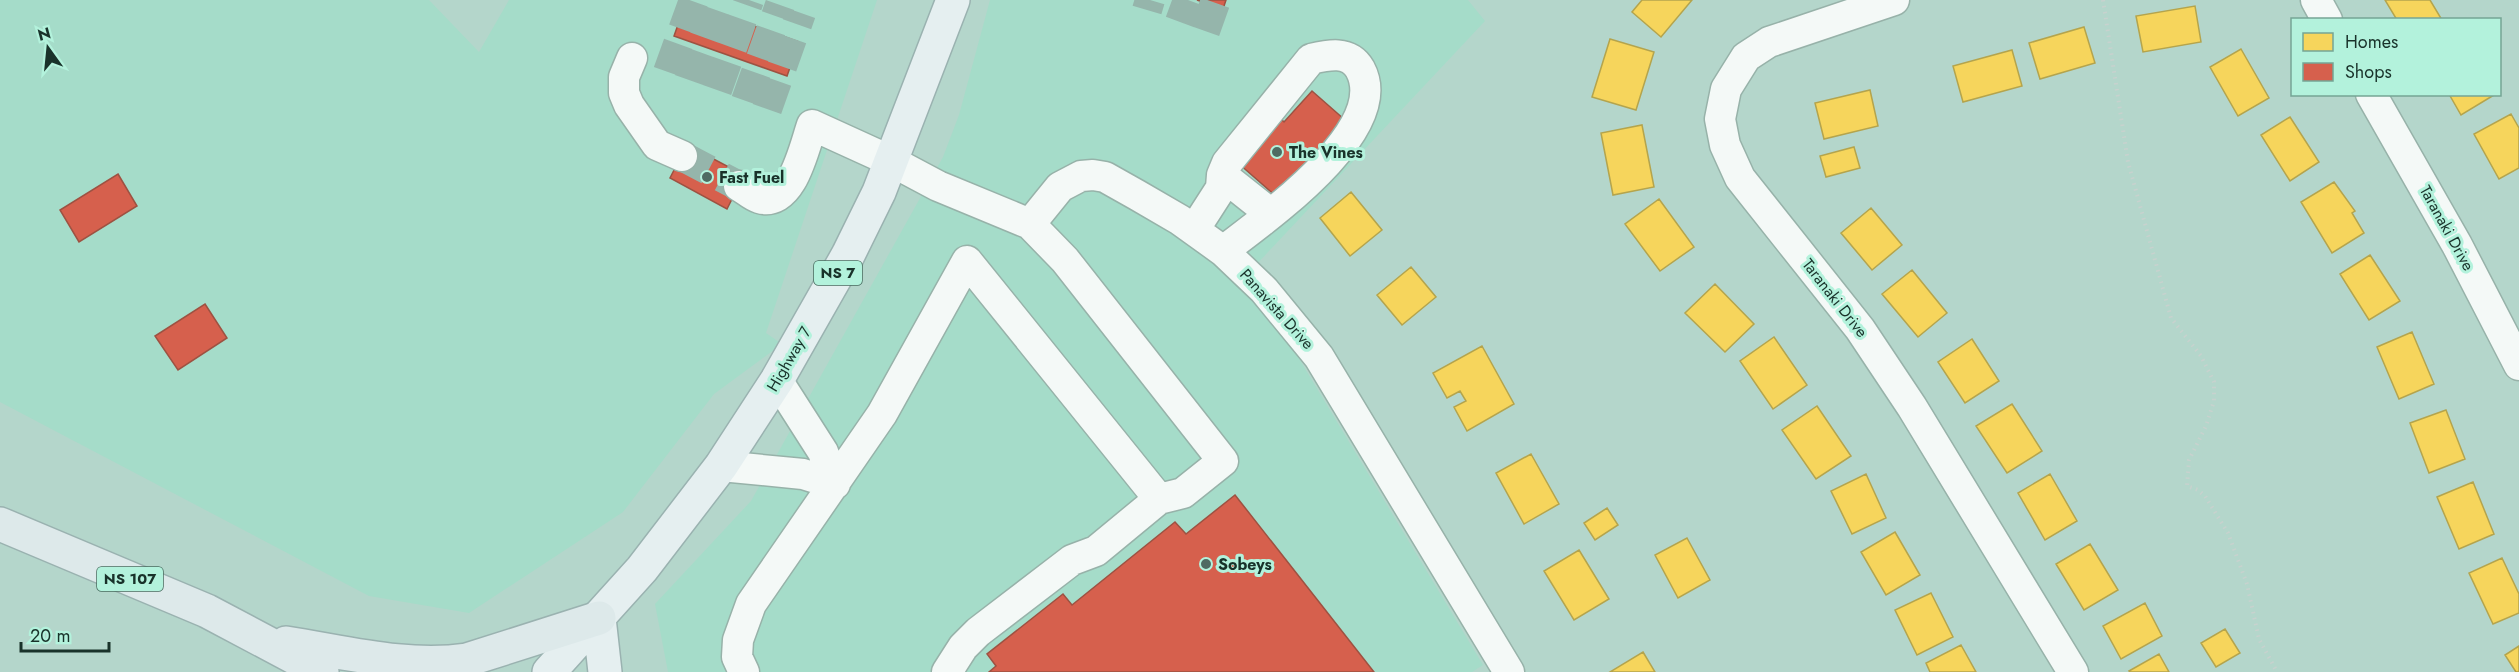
<svg xmlns="http://www.w3.org/2000/svg" width="2519" height="672" font-family="Jost,sans-serif">
<rect width="100%" height="100%" fill="#b4d6cb"/>
<path fill="#a5dcc9" d="M0,0H429L479,52L509,0H877L766,333L782,344L714,394L623,512L469,613L369,596L0,402Z
M990,0H1468L1485,21L1239,283L1274,317L1483,665L1472,672H668L655,604L751,501L943,157L959,115Z"/>
<path fill="#f6d55c" stroke="#b4a44d" stroke-width="1.5" d="M1642,0H1692L1661,37L1632,12Z
M2385,0H2430L2442,20H2397Z
M2195,6L2201,42L2143,52L2136,16Z
M2084,27L2095,63L2040,79L2029,43Z
M1610,39L1654,52L1636,110L1592,97Z
M2241,49L2269,98L2238,116L2210,67Z
M2012,50L2022,86L1963,102L1953,66Z
M1870,90L1878,126L1824,139L1815,103Z
M2449,94H2494V95L2461,115Z
M2511,114L2519,128V168L2499,179L2474,134Z
M2290,117L2319,162L2290,181L2261,135Z
M1642,125L1654,187L1613,195L1601,133Z
M1854,147L1860,168L1826,177L1820,156Z
M2334,182L2355,211L2352,213L2364,233L2332,253L2301,202Z
M1351,192L1382,230L1350,256L1320,218Z
M1659,199L1694,247L1660,271L1625,224Z
M1871,208L1902,245L1872,270L1841,233Z
M2370,255L2400,301L2369,320L2340,274Z
M1411,267L1436,297L1402,325L1377,295Z
M1912,270L1947,313L1918,337L1882,294Z
M1715,284L1754,324L1725,352L1685,313Z
M2412,332L2434,384L2399,399L2377,347Z
M1774,337L1807,385L1773,409L1740,361Z
M1972,339L1999,381L1965,403L1938,362Z
M1482,346L1514,404L1467,431L1454,407L1466,401L1460,391L1447,398L1433,373Z
M2012,404L2042,451L2007,473L1976,426Z
M1817,406L1851,456L1816,479L1782,430Z
M2446,410L2465,459L2429,473L2410,423Z
M1531,454L1559,504L1524,524L1496,473Z
M1866,474L1886,518L1852,534L1831,491Z
M2050,474L2077,521L2045,540L2018,493Z
M2473,482L2494,534L2459,549L2437,497Z
M1607,508L1618,525L1595,540L1584,523Z
M1895,532L1920,575L1886,595L1861,552Z
M1687,538L1710,580L1678,598L1655,555Z
M2090,544L2118,590L2084,610L2056,564Z
M1579,550L1609,599L1574,620L1544,571Z
M2502,558L2519,594V613L2493,624L2469,573Z
M1931,593L1953,637L1917,655L1895,610Z
M2145,603L2162,636L2121,659L2103,626Z
M2225,629L2240,653L2216,667L2201,643Z
M1961,645L1976,672H1930L1926,663Z
M2519,646V672H2516L2505,655Z
M1643,652L1655,672H1610Z
M2159,654L2169,672H2130L2129,671Z"/>
<path fill="#d6604d" stroke="#9d5242" stroke-width="1.5" d="M1197,0H1226L1223,9Z
M686,2L799,42L787,76L674,36Z
M1312,91L1345,120L1277,197L1238,163L1279,117L1284,122Z
M687,145L744,175L727,209L670,178Z
M118,174L137,206L79,242L60,210Z
M205,304L227,338L178,370L155,336Z
M1235,495L1374,672H989L996,666L987,654L1063,594L1072,605L1175,522L1186,534Z"/>
<g fill="none" stroke-linecap="round" stroke-linejoin="round">
<path stroke="#95b5ab" stroke-width="30" stroke-dasharray="30 15" stroke-linecap="butt" d="M1147,10L1150,0
M1180,22L1188,0
M1205,31L1216,0
M668,72L694,0
M689,80L718,0
M717,90L749,0
M746,101L780,5
M767,109L801,13
M682,156L739,186"/>
<defs>
<path id="minor" d="M1894,0L1769,42L1746,57L1726,89L1720,119L1725,145L1740,178L1860,329L1912,407L2073,672
M2316,0L2327,20
M632,58L624,77V93L629,105L657,145L682,156
M2371,94L2457,245L2519,365
M1222,175L1271,214
M739,186C745,189 752,196 759,198C792,208 804,148 812,125L891,161L938,186L1030,224L1060,187L1081,176L1093,175L1105,177L1137,195L1180,220L1223,251L1264,290L1319,357L1509,672
M1194,230L1221,188L1222,175L1227,163L1311,59C1328,55 1349,50 1360,69C1393,130 1263,220 1223,251
M777,380L823,452L835,484
M721,466L803,474L835,484
M744,672L737,657L738,640L751,604L882,414L967,261L1159,499
M947,672L963,647L978,632L1072,560L1096,551L1159,499L1183,493L1223,461L1065,260L1030,224"/>
<path id="major" d="M599,618L605,672
M549,672L642,569L721,466L777,380L848,255L879,192L953,0"/>
<path id="highway" d="M0,524L207,611L322,672
M286,643C345,652 407,669 467,660L599,618"/>
</defs>
<use href="#minor" stroke="#97b2a9" stroke-width="33"/>
<use href="#major" stroke="#9ab2b0" stroke-width="36"/>
<use href="#highway" stroke="#9ab2b0" stroke-width="36"/>
<path stroke="#c7d2ce" stroke-width="4" stroke-dasharray="1.5 4.5" stroke-linecap="butt" d="M2103,0L2128,162L2171,318L2201,356L2214,382V401L2206,426L2189,460L2187,486L2198,490L2205,496L2228,533L2247,584L2259,639L2277,672"/>
<use href="#minor" stroke="#f4f9f7" stroke-width="30"/>
<use href="#major" stroke="#e5eff0" stroke-width="33"/>
<use href="#highway" stroke="#dde9ea" stroke-width="33"/>
</g>
<g fill="#4f6b62" stroke="#b3f2dc" stroke-width="2">
<circle cx="1277" cy="152" r="6"/>
<circle cx="707" cy="177" r="6"/>
<circle cx="1206" cy="564" r="6"/>
</g>
<g text-anchor="middle" dominant-baseline="central" stroke-width="6" stroke-linejoin="round" paint-order="stroke">
<g fill="#b3f2dc" stroke="#476c5f" stroke-width="1.5">
<rect x="814" y="261" width="48" height="24" rx="4.5"/>
<rect x="97" y="567" width="66" height="24" rx="4.5"/>
</g>
<g font-size="15" font-weight="bold" fill="#19322a">
<text x="838" y="273">NS 7</text>
<text x="130" y="579">NS 107</text>
</g>
<g font-size="16" font-weight="bold" fill="#19322a" stroke="#b3f2dc" text-anchor="start">
<text x="1289" y="152">The Vines</text>
<text x="719" y="177">Fast Fuel</text>
<text x="1218" y="564">Sobeys</text>
</g>
<g font-size="16" fill="#19322a" stroke="#b3f2dc">
<text transform="translate(2447 228) rotate(61)">Taranaki Drive</text>
<text transform="translate(1835 298) rotate(52)">Taranaki Drive</text>
<text transform="translate(1277 309) rotate(48)">Panavista Drive</text>
<text transform="translate(789 359) rotate(-60)">Highway 7</text>
</g>
</g>
<rect x="2291" y="18" width="210" height="78" fill="#b3f2dc" stroke="#75a595" stroke-width="1.5"/>
<rect x="2303" y="33" width="30" height="18" fill="#f6d55c" stroke="#75a595" stroke-width="1.5"/>
<text x="2345" y="48" font-size="18" fill="#19322a">Homes</text>
<rect x="2303" y="63" width="30" height="18" fill="#d6604d" stroke="#75a595" stroke-width="1.5"/>
<text x="2345" y="78" font-size="18" fill="#19322a">Shops</text>
<g transform="translate(48 48) rotate(345)" stroke="#b3f2dc" stroke-width="4.5" paint-order="stroke">
<path d="M0-4.5L10 22L0 15L-10 22Z" fill="#19322a"/>
<text y="-9" font-size="16" font-weight="bold" text-anchor="middle" fill="#19322a">N</text>
</g>
<path d="M21 642v9h88v-9" fill="none" stroke="#19322a" stroke-width="3"/>
<text x="30" y="642" font-size="18" fill="#19322a" stroke="#b3f2dc" stroke-width="4.5" paint-order="stroke">20 m</text>
</svg>
